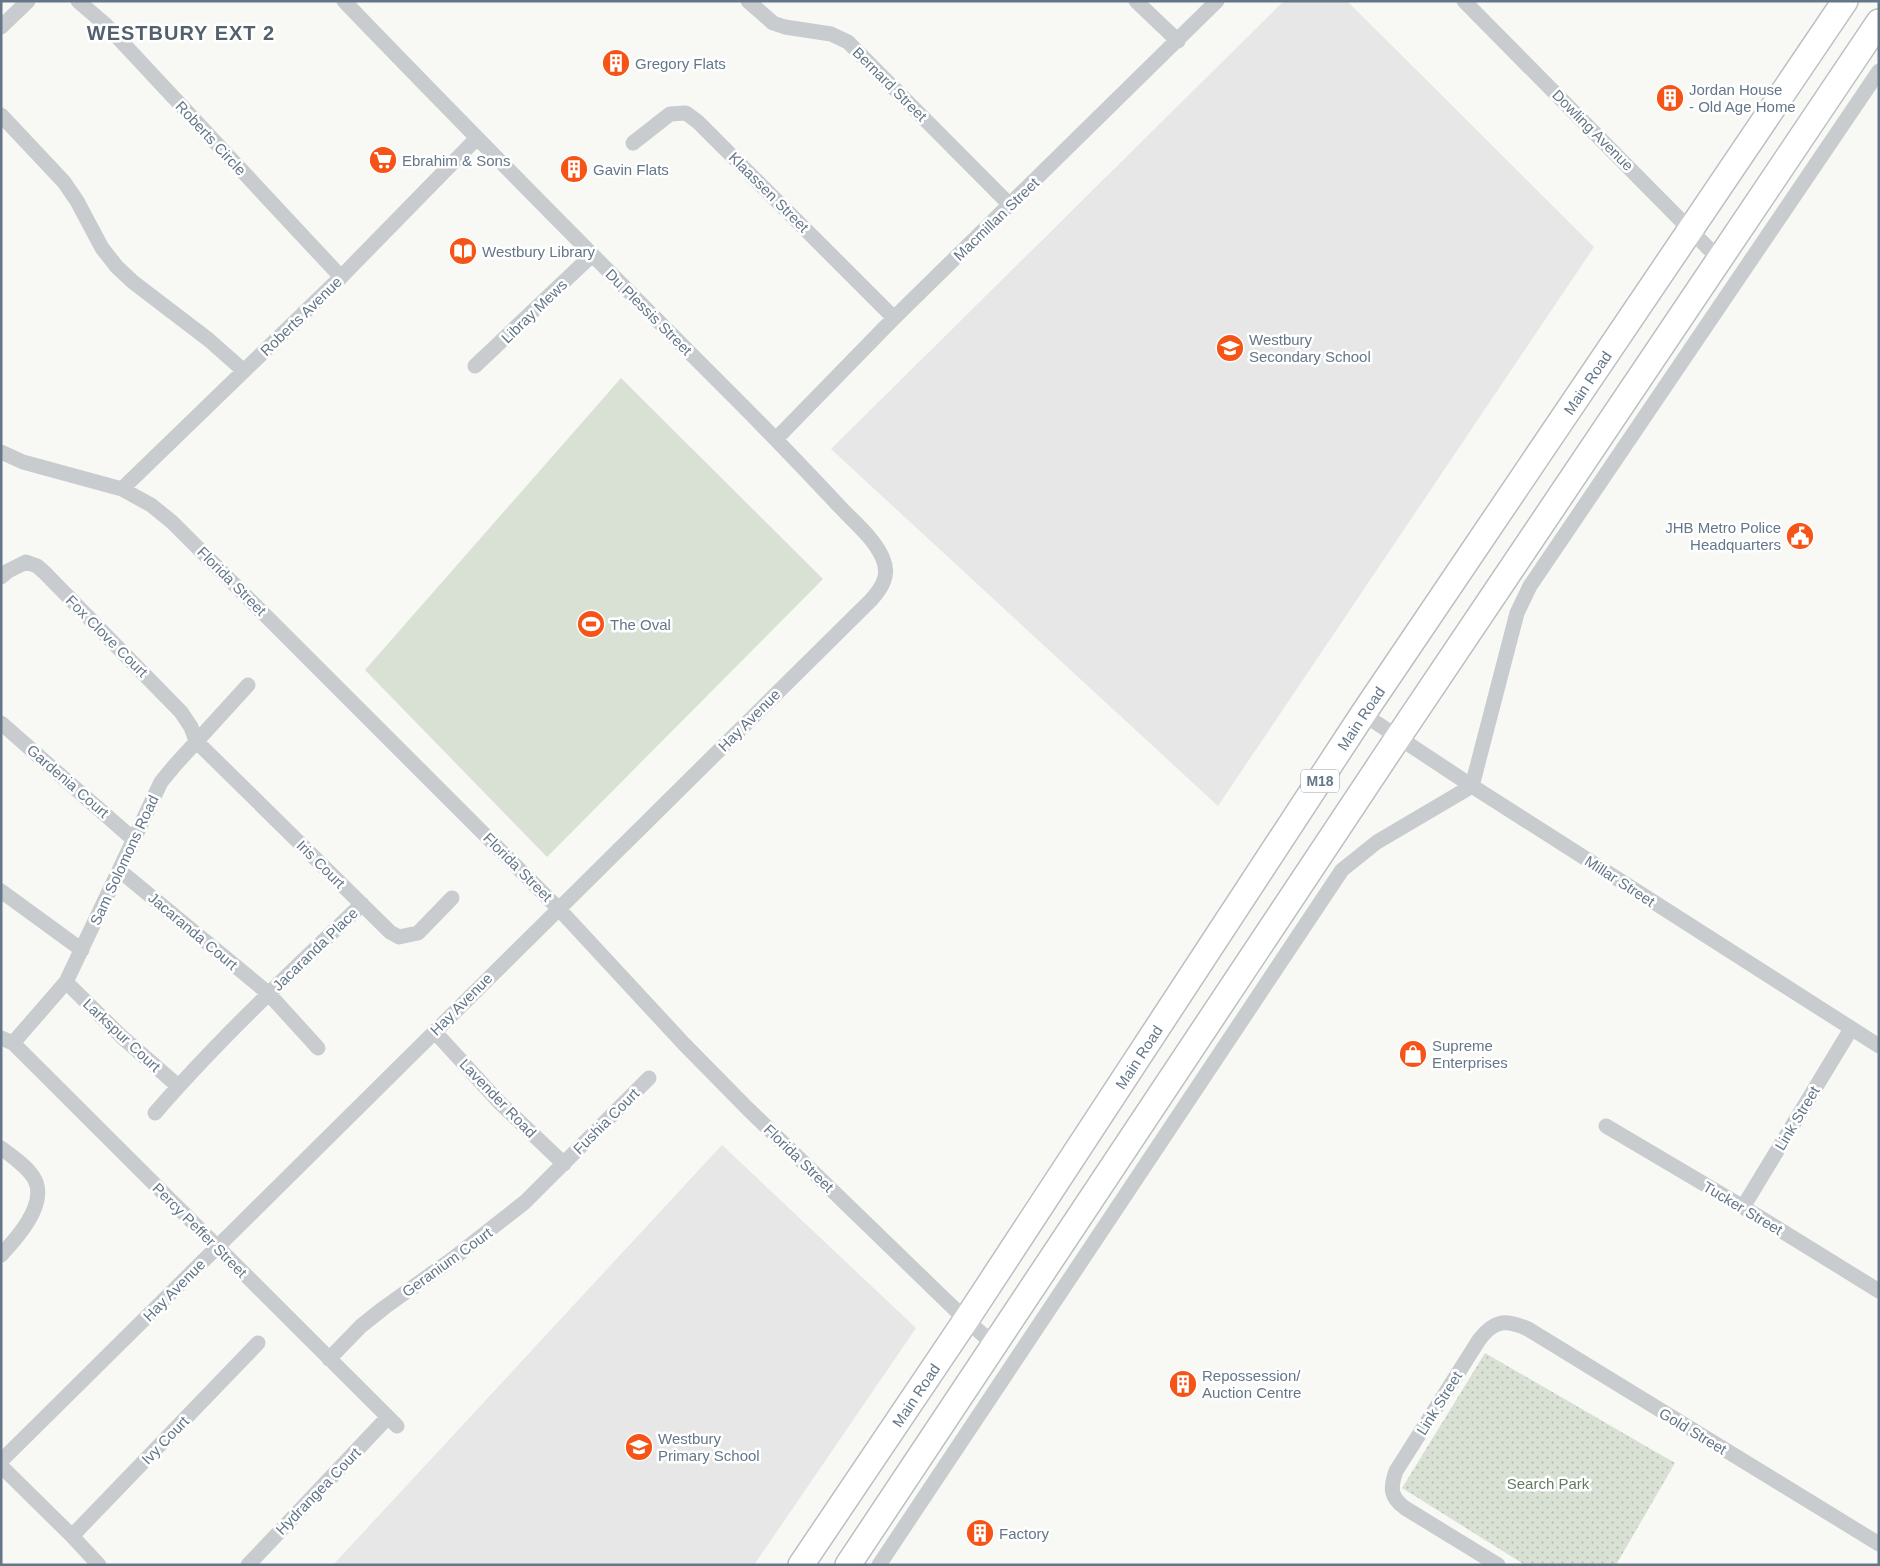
<svg xmlns="http://www.w3.org/2000/svg" width="1880" height="1566" font-family="Helvetica,sans-serif">
<defs>
<pattern id="park-dots" width="8" height="8" patternUnits="userSpaceOnUse" patternTransform="scale(1.25)"><rect width="8" height="8" fill="#d9e1d5"/><path d="M2 2h.1M6 6h.1" fill="none" stroke="#b4bbb3" stroke-width="1.8" stroke-linecap="round"/></pattern>
</defs>
<rect width="100%" height="100%" fill="#f8f8f5"/>
<path fill="#e6e7e6" d="M1284,1H1347L1594,247L1218,806L831,449Z
M722,1145L916,1328L754,1565H333Z"/>
<path fill="url(#park-dots)" d="M1485,1353L1675,1463L1616,1565H1525L1402,1488Z"/>
<path fill="#d9e1d5" d="M621,378L823,579L547,857L365,670Z"/>
<g fill="none" stroke-linecap="round" stroke-linejoin="round">
<defs>
<g id="primary">
<path id="s1" d="M801,1565L966,1320L1363,714L1845,1"/>
<path d="M848,1565L1399,736L1879,22"/>
</g>
</defs>
<use href="#primary" stroke="#bbbfc3" stroke-width="28"/>
<path stroke="#c8cccf" stroke-width="15" d="M78,1L106,25L341,277
M748,1L773,23L785,27L831,34L848,42L1010,205
M1136,1L1178,41
M1464,1L1720,260
M1,27L28,1
M1,115L64,182L77,201L102,248L117,267L133,282L209,340L244,371
M633,143L670,114L686,113L698,122L894,318
M475,366L592,255
M776,439L894,318L1217,1
M1,452L23,462L122,489L151,505L172,522L558,908L684,1044L748,1109L966,1320L995,1345
M122,489L341,277L477,138
M1,577L8,571L26,562L37,566L44,572L181,712L191,727L196,741L390,932L399,937L418,933L452,898
M1363,714L1472,786L1879,1046
M1,723L133,839
M119,870L268,993L318,1048
M1,891L82,950
M66,982L122,1037L178,1086
M434,1031L499,1102L564,1164
M1,1038L13,1043L397,1426
M13,1043L66,982L161,782L175,765L248,685
M155,1113C219,1039 291,972 362,904
M1606,1126L1743,1207L1879,1291
M1,1148C12,1156 29,1168 35,1180C47,1205 17,1238 1,1255
M1743,1207L1851,1029
M329,1359L361,1326L385,1307L455,1257L525,1202L649,1078
M1,1461L871,600C882,588 890,575 883,559C875,539 855,523 841,508C807,472 773,436 738,401C606,269 474,136 344,1
M1,1466L72,1536L99,1565
M72,1536L258,1343
M248,1565L388,1417
M879,1565L1342,870L1377,842L1472,786L1517,613L1530,586L1879,71
M1498,1565L1405,1508C1390,1497 1390,1488 1396,1471L1479,1340C1494,1320 1505,1319 1528,1329L1879,1544"/>
<use href="#primary" stroke="#fff" stroke-width="25"/>
</g>
<defs>
<symbol id="building-disc" viewBox="-11 -11 22 22"><circle r="9.5" fill="#f65317" stroke="#fff"/><path d="M-4-6H4V6H1V3H-1V6H-4ZM-2.5-4.3h1.7v1.8h-1.7ZM.8-4.3h1.7v1.8H.8ZM-2.5-1h1.7V.8h-1.7ZM.8-1h1.7V.8H.8Z" fill="#fff"/></symbol>
<symbol id="supermarket-disc" viewBox="-11 -11 22 22"><circle r="9.5" fill="#f65317" stroke="#fff"/><path d="M-6-5.5h2.5l.6 2H6L4.5 2H-2.5L-4.4-4H-6ZM-1.5 3.2a1.3 1.3 0 1 0 .1 0ZM3 3.2a1.3 1.3 0 1 0 .1 0Z" fill="#fff"/></symbol>
<symbol id="library-disc" viewBox="-11 -11 22 22"><circle r="9.5" fill="#f65317" stroke="#fff"/><path d="M-6-4Q-3-5.5-.7-3.5V5Q-3 3-6 4ZM6-4Q3-5.5 .7-3.5V5Q3 3 6 4Z" fill="#fff"/></symbol>
<symbol id="school-disc" viewBox="-11 -11 22 22"><circle r="9.5" fill="#f65317" stroke="#fff"/><path d="M0-5L7-2L0 1L-7-2ZM-4 1L0 2.5L4 1V4Q0 6-4 4Z" fill="#fff"/></symbol>
<symbol id="civic-disc" viewBox="-11 -11 22 22"><circle r="9.5" fill="#f65317" stroke="#fff"/><path d="M-.6-6.5H3V-4.5H.6V-3L4-1V1h2V6H-6V1h2V-1L-.6-3ZM-1.2 2.5V6h2.4V2.5Z" fill="#fff"/></symbol>
<symbol id="stadium-disc" viewBox="-11 -11 22 22"><circle r="9.5" fill="#f65317" stroke="#fff"/><path d="M0-5a6.5 5 0 1 0 0 10a6.5 5 0 1 0 0-10ZM-3.5-1.8h7v3.6h-7Z" fill="#fff"/></symbol>
<symbol id="shop-disc" viewBox="-11 -11 22 22"><circle r="9.5" fill="#f65317" stroke="#fff"/><path d="M-5-2.5h2.3a2.7 3.5 0 0 1 5.4 0H5L5.5 6h-11ZM-1.5-2.5h3a1.5 2.3 0 0 0-3 0Z" fill="#fff"/></symbol>
</defs>
<g fill-rule="evenodd">
<use href="#building-disc" x="600" y="47" width="32" height="32"/>
<use href="#building-disc" x="1654" y="82" width="32" height="32"/>
<use href="#supermarket-disc" x="367" y="144" width="32" height="32"/>
<use href="#building-disc" x="558" y="153" width="32" height="32"/>
<use href="#library-disc" x="447" y="235" width="32" height="32"/>
<use href="#school-disc" x="1214" y="332" width="32" height="32"/>
<use href="#civic-disc" x="1784" y="520" width="32" height="32"/>
<use href="#stadium-disc" x="575" y="608" width="32" height="32"/>
<use href="#shop-disc" x="1397" y="1038" width="32" height="32"/>
<use href="#building-disc" x="1167" y="1368" width="32" height="32"/>
<use href="#school-disc" x="623" y="1431" width="32" height="32"/>
<use href="#building-disc" x="964" y="1517" width="32" height="32"/>
</g>
<g text-anchor="middle" dominant-baseline="central" stroke-width="5" stroke-linejoin="round" paint-order="stroke">
<rect fill="#fff" stroke="#92a0ac" stroke-width="1" x="1301" y="769.5" width="38" height="23" rx="4"/>
<g font-size="14" font-weight="bold" fill="#647789">
<text x="1320" y="781">M18</text>
</g>
<g font-size="15" fill="#647789" stroke="#fff" text-anchor="start">
<text x="635" y="63">Gregory Flats</text>
<text x="1689" y="89">Jordan House<tspan x="1689" dy="17">- Old Age Home</tspan></text>
<text x="402" y="160">Ebrahim &amp; Sons</text>
<text x="593" y="169">Gavin Flats</text>
<text x="482" y="251">Westbury Library</text>
<text x="1249" y="339">Westbury<tspan x="1249" dy="17">Secondary School</tspan></text>
<text x="1781" y="527" text-anchor="end">JHB Metro Police<tspan x="1781" dy="17">Headquarters</tspan></text>
<text x="610" y="624">The Oval</text>
<text x="1432" y="1045">Supreme<tspan x="1432" dy="17">Enterprises</tspan></text>
<text x="1202" y="1375">Repossession/<tspan x="1202" dy="17">Auction Centre</tspan></text>
<text x="658" y="1438">Westbury<tspan x="658" dy="17">Primary School</tspan></text>
<text x="999" y="1533">Factory</text>
</g>
<g font-size="15" fill="#647789" stroke="#fff">
<text transform="translate(890 84) rotate(45)">Bernard Street</text>
<text transform="translate(1593 130) rotate(45)">Dowling Avenue</text>
<text transform="translate(211 138) rotate(47)">Roberts Circle</text>
<text transform="translate(769 192) rotate(45)">Klaassen Street</text>
<text transform="translate(996 219) rotate(-44)">Macmillan Street</text>
<text transform="translate(534 311) rotate(-44)">Libray Mews</text>
<text transform="translate(649 312) rotate(45)">Du Plessis Street</text>
<text transform="translate(301 316) rotate(-44)">Roberts Avenue</text>
<text stroke="none"><textPath href="#s1" startOffset="1420">Main Road</textPath></text>
<text transform="translate(232 581) rotate(45)">Florida Street</text>
<text transform="translate(107 636) rotate(45)">Fox Clove Court</text>
<text stroke="none"><textPath href="#s1" startOffset="1015">Main Road</textPath></text>
<text transform="translate(749 720) rotate(-45)">Hay Avenue</text>
<text transform="translate(68 781) rotate(41)">Gardenia Court</text>
<text transform="translate(124 860) rotate(-65)">Sam Solomons Road</text>
<text transform="translate(321 864) rotate(45)">Iris Court</text>
<text transform="translate(518 867) rotate(45)">Florida Street</text>
<text transform="translate(1620 881) rotate(33)">Millar Street</text>
<text transform="translate(193 931) rotate(40)">Jacaranda Court</text>
<text transform="translate(315 949) rotate(-44)">Jacaranda Place</text>
<text transform="translate(461 1004) rotate(-45)">Hay Avenue</text>
<text transform="translate(122 1035) rotate(43)">Larkspur Court</text>
<text stroke="none"><textPath href="#s1" startOffset="610">Main Road</textPath></text>
<text transform="translate(498 1098) rotate(46)">Lavender Road</text>
<text transform="translate(1797 1118) rotate(-59)">Link Street</text>
<text transform="translate(606 1121) rotate(-45)">Fushia Court</text>
<text transform="translate(799 1158) rotate(44)">Florida Street</text>
<text transform="translate(1743 1208) rotate(31)">Tucker Street</text>
<text transform="translate(200 1230) rotate(45)">Percy Peffer Street</text>
<text transform="translate(447 1262) rotate(-36)">Geranium Court</text>
<text transform="translate(174 1290) rotate(-45)">Hay Avenue</text>
<text stroke="none"><textPath href="#s1" startOffset="205">Main Road</textPath></text>
<text transform="translate(1439 1403) rotate(-58)">Link Street</text>
<text transform="translate(1693 1431) rotate(31)">Gold Street</text>
<text transform="translate(165 1440) rotate(-46)">Ivy Court</text>
<text transform="translate(318 1491) rotate(-46)">Hydrangea Court</text>
</g>
<g font-size="15" fill="#647a60" stroke="#fff">
<text x="1548" y="1483">Search Park</text>
</g>
<g font-size="20" font-weight="bold" letter-spacing="1" fill="#53616e" stroke="#fff">
<text x="181" y="33">WESTBURY EXT 2</text>
</g>
</g>
<rect width="1880" height="1566" fill="none" stroke="#647789" stroke-width="5"/>
</svg>
